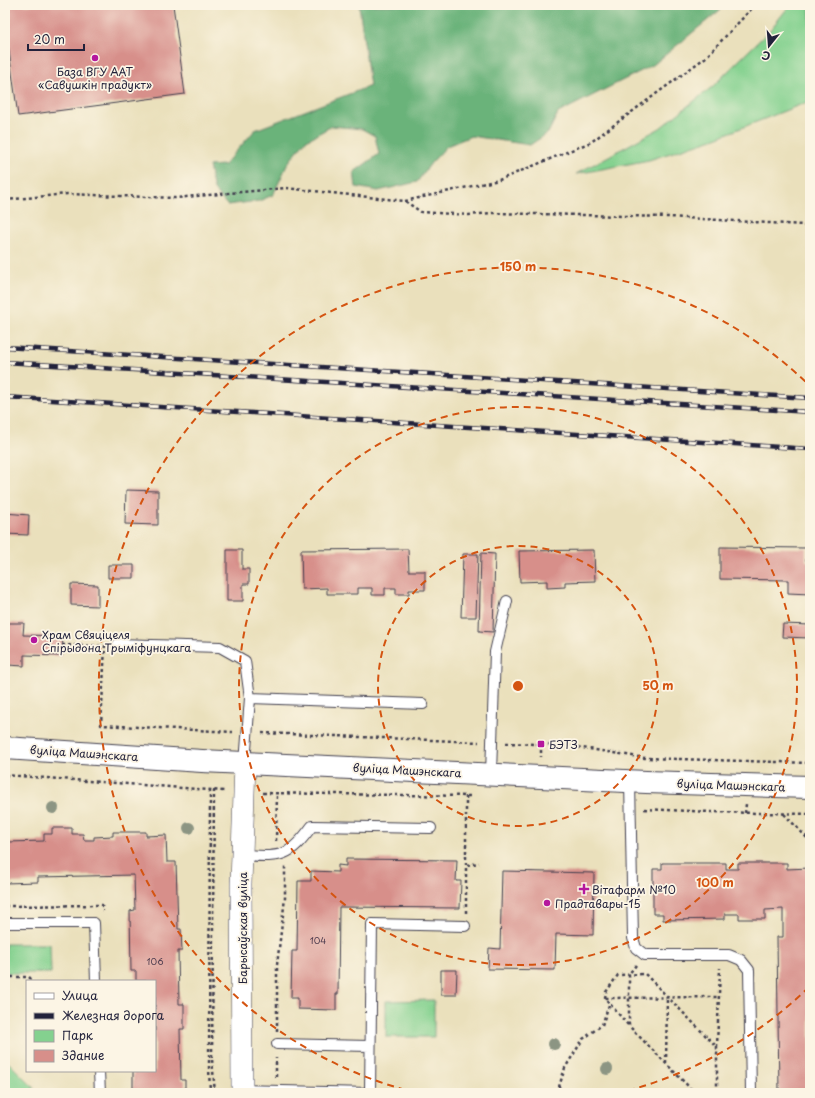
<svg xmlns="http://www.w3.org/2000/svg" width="815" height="1098" font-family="'Playpen Sans',sans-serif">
<rect width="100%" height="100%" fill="#fcf5e5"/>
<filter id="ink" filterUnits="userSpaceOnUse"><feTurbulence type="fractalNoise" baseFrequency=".025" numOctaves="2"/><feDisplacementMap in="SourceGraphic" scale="8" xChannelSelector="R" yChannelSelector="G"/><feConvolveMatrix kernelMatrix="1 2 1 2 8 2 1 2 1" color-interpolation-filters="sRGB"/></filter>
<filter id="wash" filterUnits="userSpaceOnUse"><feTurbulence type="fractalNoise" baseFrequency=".012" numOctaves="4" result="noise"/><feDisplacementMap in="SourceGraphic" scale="16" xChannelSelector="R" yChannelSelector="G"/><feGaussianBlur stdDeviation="0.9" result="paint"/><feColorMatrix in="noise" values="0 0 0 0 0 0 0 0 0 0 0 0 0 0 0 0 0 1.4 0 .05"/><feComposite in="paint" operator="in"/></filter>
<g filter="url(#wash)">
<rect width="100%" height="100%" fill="#eae0bc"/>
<path fill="#84d18f" stroke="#537a65" d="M790,5H810V101L713,139L649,160L576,174L660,128L712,87L770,30Z
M5,944H50L51,973H5Z
M434,1000V1037H386V1001Z
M5,1059L33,1087L34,1093H5Z"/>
<path fill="#6bb37a" stroke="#466a5a" d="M359,5H726L653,65L558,113L548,133L530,145L471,136L447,146L431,163L417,182L378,191L356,187L354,172L379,154L375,136L362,129L332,126L305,141L288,163L273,195L259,201L227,205L214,190L209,166L224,165L255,130L370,86Z"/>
<g id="blocks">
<path fill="#d78f8a" d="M5,5H173L185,94L18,116L5,22Z
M126,490L158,491V525L125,524Z
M5,513L29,515L28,535L5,534Z
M720,547L806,548V561H810V594L788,593V580L720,579Z
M408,549L409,571H425V590H409V594H396V588H385V595H372V588H358V594H327V588L302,589L301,550Z
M227,550H242V569H249V584H243V601H227Z
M594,550L595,581L565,582V587L547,588V581L520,582L519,551Z
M481,553L495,554L493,632L479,631Z
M463,554H478L476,617H461Z
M108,565H134V578H108Z
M71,584L98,585V606L71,605Z
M8,623H24L23,635L63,636L62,656L24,655V666L8,665V654H5V634H7Z
M783,624L810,625V638L782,637Z
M52,828H72V834H83L84,840H94V837L113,836V832H146V836L166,835L167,862H176L178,929H181L182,951H178L179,1004H184V1029H180L181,1080H185V1093H133V1071H155V981H136V971H131L130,911L135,910L134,875L38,877V882L5,883V838H8V842L44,841V834H52Z
M346,859L457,860L456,881H461L460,908L339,907L338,994H336V1010L298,1009V998H291L292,951H297L298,881H311V871L338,872V865L346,866Z
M662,863H726V869H738V863H787V869L810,868V1093H779L777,937H783V909L765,910V919H739V914H725V919L663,920V914H653V869H662Z
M502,871L594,873L593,935L556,934L555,970L488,969L489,948L500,949Z
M441,970H457L456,995H441Z"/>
</g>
</g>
<g filter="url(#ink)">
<use href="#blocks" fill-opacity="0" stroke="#403e4e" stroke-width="1"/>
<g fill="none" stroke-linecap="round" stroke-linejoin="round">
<defs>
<path id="lane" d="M118,644L220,647L245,661L250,698
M245,763L250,698L423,704
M491,774L495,652L507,601
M630,781L633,938L636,948L645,955H729L741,960L749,970L751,1093
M242,855C281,857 288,859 312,826L431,828
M5,923H94L96,981
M277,1044L370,1046
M99,1071L100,1093
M242,1090L370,1093
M370,1092L372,924L465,926"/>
<path id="street" d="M242,1093L241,884L245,763"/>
<path id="secondary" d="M5,748L202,761L646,782L810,787"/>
</defs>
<use href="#lane" stroke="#403e4e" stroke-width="12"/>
<use href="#street" stroke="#403e4e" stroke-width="22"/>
<use href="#secondary" stroke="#403e4e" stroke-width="24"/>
<path stroke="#403e4e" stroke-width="2.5" stroke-dasharray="3 3" stroke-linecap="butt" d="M5,200L67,194L175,198L286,188L405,201L421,212L469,215L492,213L669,217L803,225L810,228
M405,201L499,180L591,142L706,57L755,5
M62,645L105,646L101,725L233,732
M262,733L479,742
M506,743L564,745L645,758L810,763
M541,744V757
M5,775L224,791
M210,790L209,1067L210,1093
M214,790L212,1059L215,1093
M263,793L470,796
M644,809L712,812L810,814
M745,813L746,804
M784,814L810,841
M276,841L277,794
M467,865L479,863
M5,906L102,905L103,911
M466,913V796
M636,965L629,974V1026L695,1093
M5,977H29L33,981
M605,998L606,992L618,975L645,974L717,1047V1093
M628,1025L605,998L718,997
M277,1031V965L285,898V866
M717,1047L720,968
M666,1063L667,997
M276,1077V1058
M557,1093L565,1068L583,1039L602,1025L609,1005"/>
<use href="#lane" stroke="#fff" stroke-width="10"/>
<use href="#street" stroke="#fff" stroke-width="21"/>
<use href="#secondary" stroke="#fff" stroke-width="22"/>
<defs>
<path id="rail" d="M5,347L810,398
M5,362L810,412
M5,397L810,449"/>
</defs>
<use href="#rail" stroke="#22223b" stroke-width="4.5"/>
<use href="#rail" stroke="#fcf5e5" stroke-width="3" stroke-dasharray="9" stroke-linecap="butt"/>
</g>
<g fill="#8c9583">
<circle cx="53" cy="808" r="6"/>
<circle cx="189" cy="828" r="6"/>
<circle cx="554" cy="1044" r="6"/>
<circle cx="607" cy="1069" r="6"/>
</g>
</g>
<g fill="none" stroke="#d45411" stroke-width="2" stroke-dasharray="7 5">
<circle cx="518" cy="686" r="140"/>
<circle cx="518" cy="686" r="279"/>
<path d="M809 987A419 419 0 0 1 619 1093M417 1093A419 419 0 1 1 809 385"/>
</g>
<g fill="#b5179e" stroke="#fcf5e5" stroke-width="1.5">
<circle cx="95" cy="58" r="4"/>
<circle cx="34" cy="640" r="4"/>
<rect x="537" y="740" width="8" height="8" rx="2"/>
<path d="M582 883h4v4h4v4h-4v4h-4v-4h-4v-4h4z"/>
<circle cx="547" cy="903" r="4"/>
</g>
<g text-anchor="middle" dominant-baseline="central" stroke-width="3.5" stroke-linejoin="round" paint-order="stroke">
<g font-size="9" fill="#4f3d4f">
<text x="318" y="940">104</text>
<text x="155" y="961">106</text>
</g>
<g font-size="11" fill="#22223b" stroke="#fcf5e5" text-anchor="start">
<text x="95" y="71" text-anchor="middle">База ВГУ ААТ<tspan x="95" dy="13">«Савушкін прадукт»</tspan></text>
<text x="42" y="634">Храм Свяціцеля<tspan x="42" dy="13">Спірыдона Трыміфунцкага</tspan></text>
<text x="549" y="744">БЭТЗ</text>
<text x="592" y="889">Вітафарм №10</text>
<text x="555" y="903">Прадтавары-15</text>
</g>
<g font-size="11" fill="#22223b" stroke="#fcf5e5">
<text transform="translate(84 753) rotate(4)">вуліца Машэнскага</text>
<text transform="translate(407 770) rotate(3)">вуліца Машэнскага</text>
<text transform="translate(731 785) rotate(2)">вуліца Машэнскага</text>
<text transform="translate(242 928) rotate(-90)">Барысаўская вуліца</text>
</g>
</g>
<circle cx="518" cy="686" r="6" fill="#d45411" stroke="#fcf5e5" stroke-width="2"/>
<g font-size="12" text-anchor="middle" font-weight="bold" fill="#d45411" stroke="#fcf5e5" stroke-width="3.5" stroke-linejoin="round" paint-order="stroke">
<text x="518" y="271">150 m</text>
<text x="658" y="690">50 m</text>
<text x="715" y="887">100 m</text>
</g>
<rect width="815" height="1098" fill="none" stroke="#fcf5e5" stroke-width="20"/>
<rect x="26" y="980" width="130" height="92" fill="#fcf5e5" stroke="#a5a1a1"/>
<rect x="34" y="993" width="20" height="6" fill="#ffffff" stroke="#a5a1a1"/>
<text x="62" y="1000" font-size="12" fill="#22223b">Улица</text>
<rect x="34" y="1013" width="20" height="6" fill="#22223b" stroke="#a5a1a1"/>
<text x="62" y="1020" font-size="12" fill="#22223b">Железная дорога</text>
<rect x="34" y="1030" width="20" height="12" fill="#84d18f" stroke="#a5a1a1"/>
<text x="62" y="1040" font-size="12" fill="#22223b">Парк</text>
<rect x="34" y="1050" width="20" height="12" fill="#d78f8a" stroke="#a5a1a1"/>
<text x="62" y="1060" font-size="12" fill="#22223b">Здание</text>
<g transform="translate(769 46) rotate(197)" stroke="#fcf5e5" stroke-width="3" paint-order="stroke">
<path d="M0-3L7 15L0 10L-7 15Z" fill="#22223b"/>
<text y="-6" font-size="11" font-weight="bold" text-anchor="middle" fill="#22223b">С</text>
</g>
<path d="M28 44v6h56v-6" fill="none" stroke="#22223b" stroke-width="2"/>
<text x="34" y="44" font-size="12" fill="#22223b" stroke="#fcf5e5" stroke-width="3" paint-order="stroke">20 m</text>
</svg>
